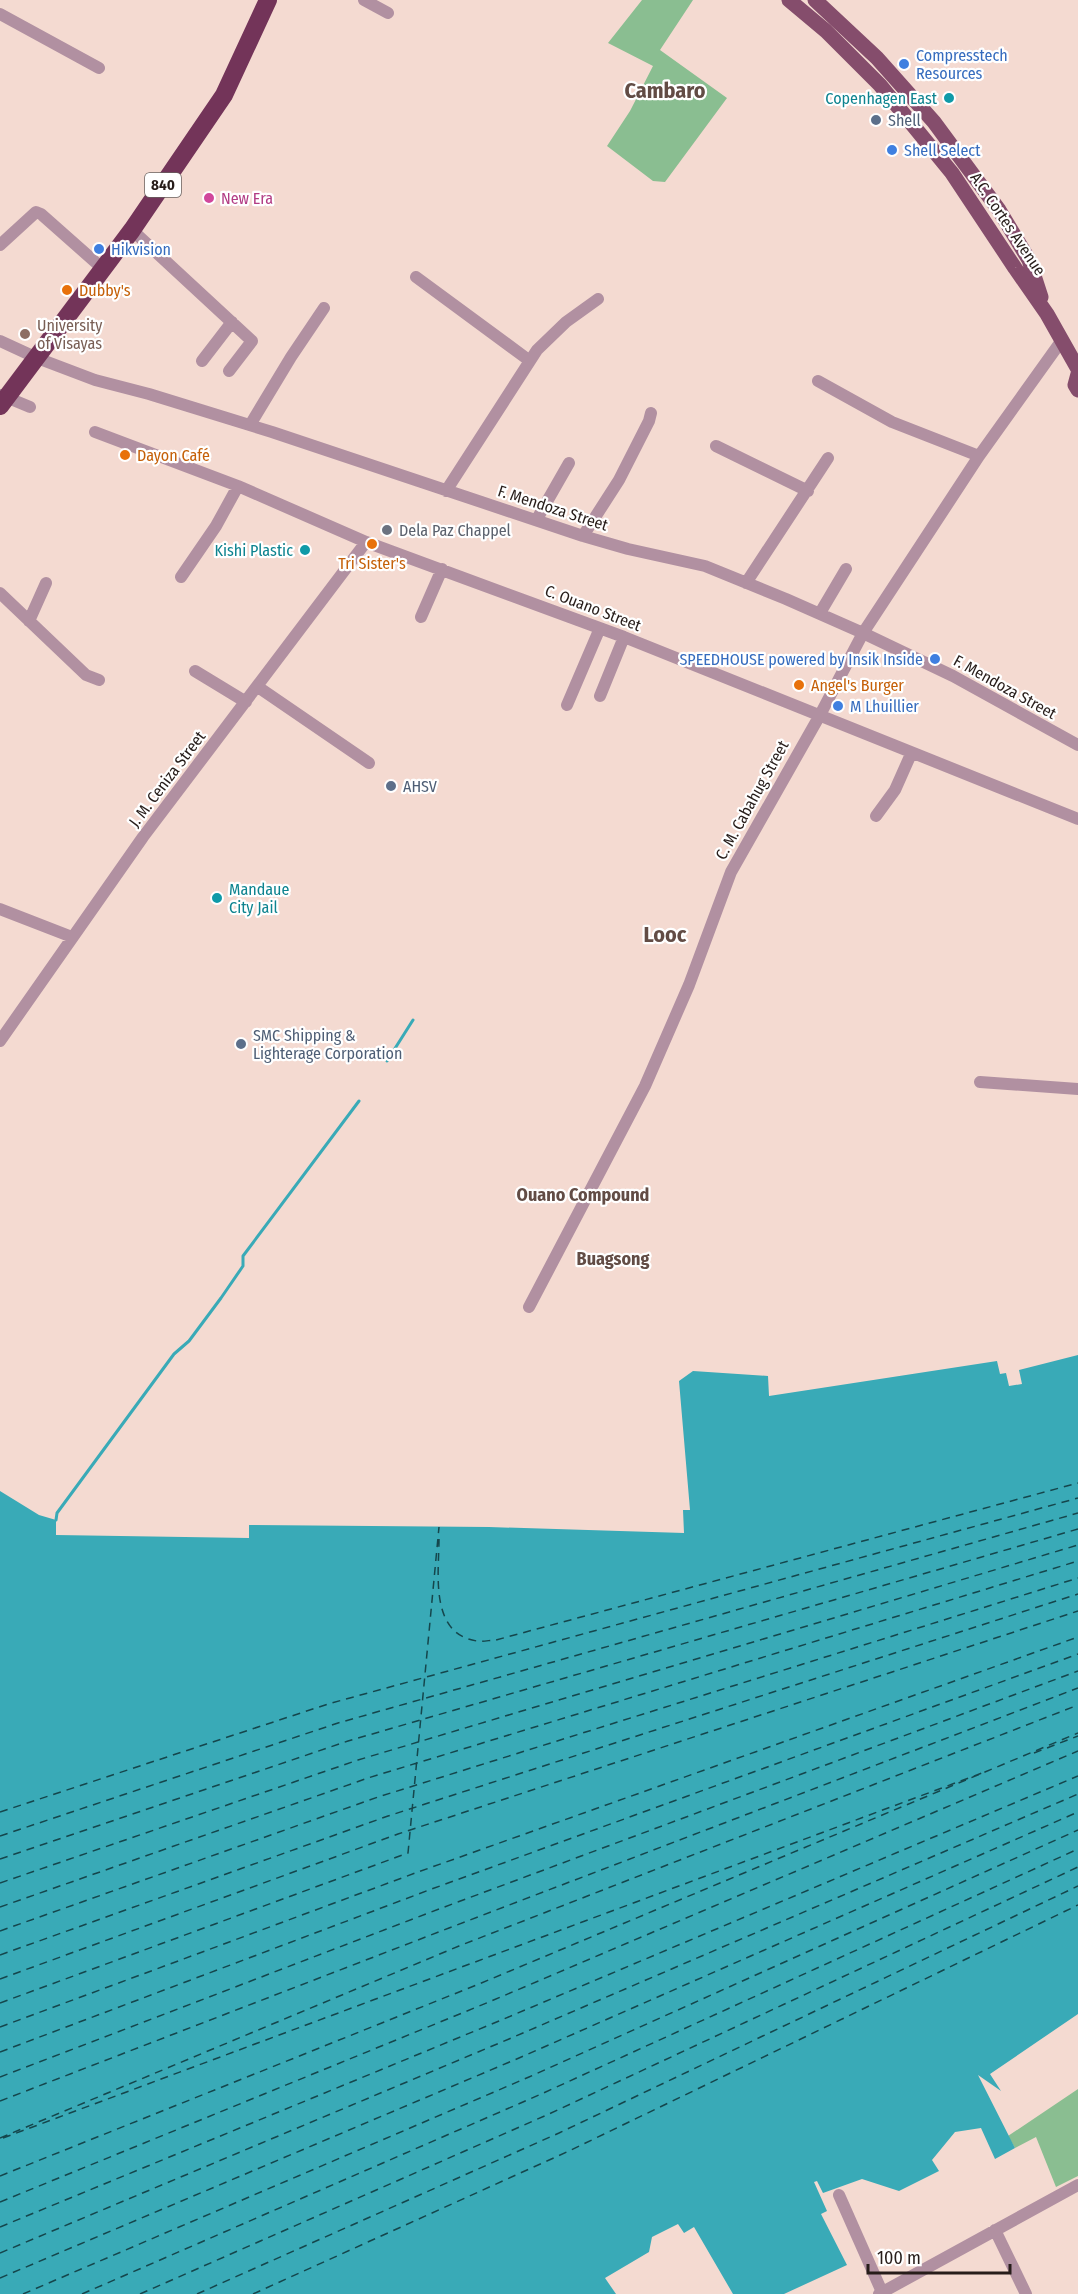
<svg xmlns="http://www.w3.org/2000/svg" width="1078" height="2294" font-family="'Fira Sans Condensed',sans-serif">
<rect width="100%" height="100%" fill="#f4dad1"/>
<path fill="#8abe91" d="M642,0H693L660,50L727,98L665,182L653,181L607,146L630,111L653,66L608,43Z
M1078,2089V2176L1056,2187L1036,2137L1015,2148L1008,2136Z"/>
<path fill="#39aab7" d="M1078,1355V2014L990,2074L1001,2091L978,2075L1015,2148L995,2159L981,2128L955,2132L932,2160L939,2171L899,2191L862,2179L823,2193L817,2181L814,2182L827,2211L821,2214L847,2265L784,2294H733L694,2227L684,2233L678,2224L652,2237L649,2252L605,2278L616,2294H0V1491L39,1515L56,1520V1535L249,1538V1525L489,1527L684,1533L683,1510H690L679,1381L693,1371L768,1376L769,1396L997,1361L1000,1374L1006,1373L1009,1386L1022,1384L1019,1370Z"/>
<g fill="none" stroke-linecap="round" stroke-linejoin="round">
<path stroke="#39aab7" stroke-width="3" d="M387,1061L413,1020
M56,1520L57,1513L174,1354L189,1341L221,1298L243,1266V1256L359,1101"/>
<path stroke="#15464c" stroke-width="1.5" stroke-dasharray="8 6" stroke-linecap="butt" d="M439,1539C439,1573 429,1634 477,1641C483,1642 490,1640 496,1640L1078,1483
M1034,1753L1078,1736
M0,1812L328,1704L1078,1498
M0,1836L338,1723L1078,1513
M0,1859L348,1741L1078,1529
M0,1883L358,1760L1078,1545
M0,1907L368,1778L1078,1561
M0,1931L378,1797L1078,1578
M0,1955L388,1816L1078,1594
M0,1979L398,1834L1078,1611
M0,2003L408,1853L439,1527
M0,2027L418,1872L1078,1637
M0,2052L429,1890L1078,1654
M0,2077L439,1909L1078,1671
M0,2101L449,1928L1078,1688
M0,2138L459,1946L1078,1705
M3,2138L982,1773
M0,2176L479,1984L1078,1733
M0,2202L489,2002L1078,1751
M0,2227L499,2021L1078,1776
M0,2253L509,2039L1078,1794
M0,2278L519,2058L1078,1812
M23,2294L529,2077L1078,1830
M82,2294L539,2095L1078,1849
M140,2294L549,2114L1078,1867
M197,2294L559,2133L1078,1886
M253,2294L569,2151L1078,1905"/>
<path stroke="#b190a1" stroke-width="12" d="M364,0L388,13
M0,14L99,68
M132,230L252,341L229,371
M0,245L36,212L41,214L102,268
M416,277L530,361
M0,341L37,358L95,380L149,394L272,432L583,536L628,549L705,566L786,599L863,633L953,676L1078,745
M202,361L232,322
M818,381L892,422L979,456
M1,395L30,407
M250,425L291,357L324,308
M95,432L238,486L366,542L624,637L1078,819
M716,446L808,491
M446,491L537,350L566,322L598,299
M537,519L569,463
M583,536L619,480L649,421L651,413
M181,577L216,526L238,486
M746,583L828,458
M0,593L86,675L99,680
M820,613L846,569
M421,617L442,569
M29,621L46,583
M195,671L246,702
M258,687L369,763
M600,696L624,637
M567,705L600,628
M876,816L895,790L911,754
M0,909L72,937
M0,1041L143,837L366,542
M980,1082L1078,1089
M529,1307L645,1086L689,985L731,872L820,715L863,633L979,456L1062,340
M839,2195L882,2292
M995,2230L1026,2294
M879,2294L1078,2185"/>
<path stroke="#854d6c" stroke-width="15" d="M789,0L826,31L880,85L952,173L1015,268L1047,314L1078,369
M815,0L877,58L934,122L999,210L1029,260L1041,297
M1078,374L1075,385L1078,390"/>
<path stroke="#733459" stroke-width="18" d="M0,406L132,230L224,95L268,0"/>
</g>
<g fill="#3f7fe0" stroke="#fff" stroke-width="2">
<circle cx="904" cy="64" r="6"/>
<circle cx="892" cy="150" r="6"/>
<circle cx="99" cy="249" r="6"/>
<circle cx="935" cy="659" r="6"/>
<circle cx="838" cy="706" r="6"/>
</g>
<g fill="#0f9aa8" stroke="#fff" stroke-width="2">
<circle cx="949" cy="98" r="6"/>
<circle cx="305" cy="550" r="6"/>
<circle cx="217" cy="898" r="6"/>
</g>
<g fill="#5c6f8a" stroke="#fff" stroke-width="2">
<circle cx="876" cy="120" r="6"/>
<circle cx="391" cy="786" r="6"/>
<circle cx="241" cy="1044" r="6"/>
</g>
<circle fill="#d1479c" stroke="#fff" stroke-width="2" cx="209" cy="198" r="6"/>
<g fill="#e8710a" stroke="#fff" stroke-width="2">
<circle cx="67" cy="290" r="6"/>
<circle cx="125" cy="455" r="6"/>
<circle cx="372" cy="544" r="6"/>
<circle cx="799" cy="685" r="6"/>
</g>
<circle fill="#8d6e63" stroke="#fff" stroke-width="2" cx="25" cy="334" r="6"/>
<circle fill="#6b7280" stroke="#fff" stroke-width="2" cx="387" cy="530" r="6"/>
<g text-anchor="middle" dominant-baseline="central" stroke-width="4.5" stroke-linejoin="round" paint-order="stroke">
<rect fill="#fff" stroke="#68615f" stroke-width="1.5" x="145" y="173" width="36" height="24" rx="4.5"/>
<g font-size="15" font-weight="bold" fill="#271d1a">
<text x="163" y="185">840</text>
</g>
<g font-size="16" fill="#366cbe" stroke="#fff" text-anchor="start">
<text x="916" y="55">Compresstech<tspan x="916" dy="18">Resources</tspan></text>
<text x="904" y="150">Shell Select</text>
<text x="111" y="249">Hikvision</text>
<text x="923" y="659" text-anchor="end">SPEEDHOUSE powered by Insik Inside</text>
<text x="850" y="706">M Lhuillier</text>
</g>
<g font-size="16" fill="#0d838f" stroke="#fff" text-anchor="end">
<text x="937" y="98">Copenhagen East</text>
<text x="293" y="550">Kishi Plastic</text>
<text x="229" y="889" text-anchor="start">Mandaue<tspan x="229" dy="18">City Jail</tspan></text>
</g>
<g font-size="16" fill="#4e5e75" stroke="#fff" text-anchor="start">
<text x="888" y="120">Shell</text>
<text x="403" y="786">AHSV</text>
<text x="253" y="1035">SMC Shipping &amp;<tspan x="253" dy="18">Lighterage Corporation</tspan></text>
</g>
<g font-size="16" fill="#b23c85" stroke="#fff" text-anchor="start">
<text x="221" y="198">New Era</text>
</g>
<g font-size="16" fill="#271d1a" stroke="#fff">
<text transform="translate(1008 224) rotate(56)">A.C. Cortes Avenue</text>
<text transform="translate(553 508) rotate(18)">F. Mendoza Street</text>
<text transform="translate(593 608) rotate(21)">C. Ouano Street</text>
<text transform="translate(1005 687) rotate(29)">F. Mendoza Street</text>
<text transform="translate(167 779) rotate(-53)">J. M. Ceniza Street</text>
<text transform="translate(752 800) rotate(-61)">C. M. Cabahug Street</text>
</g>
<g font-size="16" fill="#c56008" stroke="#fff" text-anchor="start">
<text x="79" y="290">Dubby's</text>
<text x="137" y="455">Dayon Café</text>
<text x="372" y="563" text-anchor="middle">Tri Sister's</text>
<text x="811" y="685">Angel's Burger</text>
</g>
<g font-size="16" fill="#785e54" stroke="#fff" text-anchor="start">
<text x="37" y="325">University<tspan x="37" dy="18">of Visayas</tspan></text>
</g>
<g font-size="16" fill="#5b616d" stroke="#fff" text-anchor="start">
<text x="399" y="530">Dela Paz Chappel</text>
</g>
<g font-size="18" font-weight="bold" fill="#624c45" stroke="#fff">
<text x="583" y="1195">Ouano Compound</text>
<text x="613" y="1259">Buagsong</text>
</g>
<g font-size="22" font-weight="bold" fill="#624c45" stroke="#fff">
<text x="665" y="90">Cambaro</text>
<text x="665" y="934">Looc</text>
</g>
</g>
<path d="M868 2264v9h142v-9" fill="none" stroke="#271d1a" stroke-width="3"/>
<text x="877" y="2264" font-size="18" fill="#271d1a" stroke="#ffffff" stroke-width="4.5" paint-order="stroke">100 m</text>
</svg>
